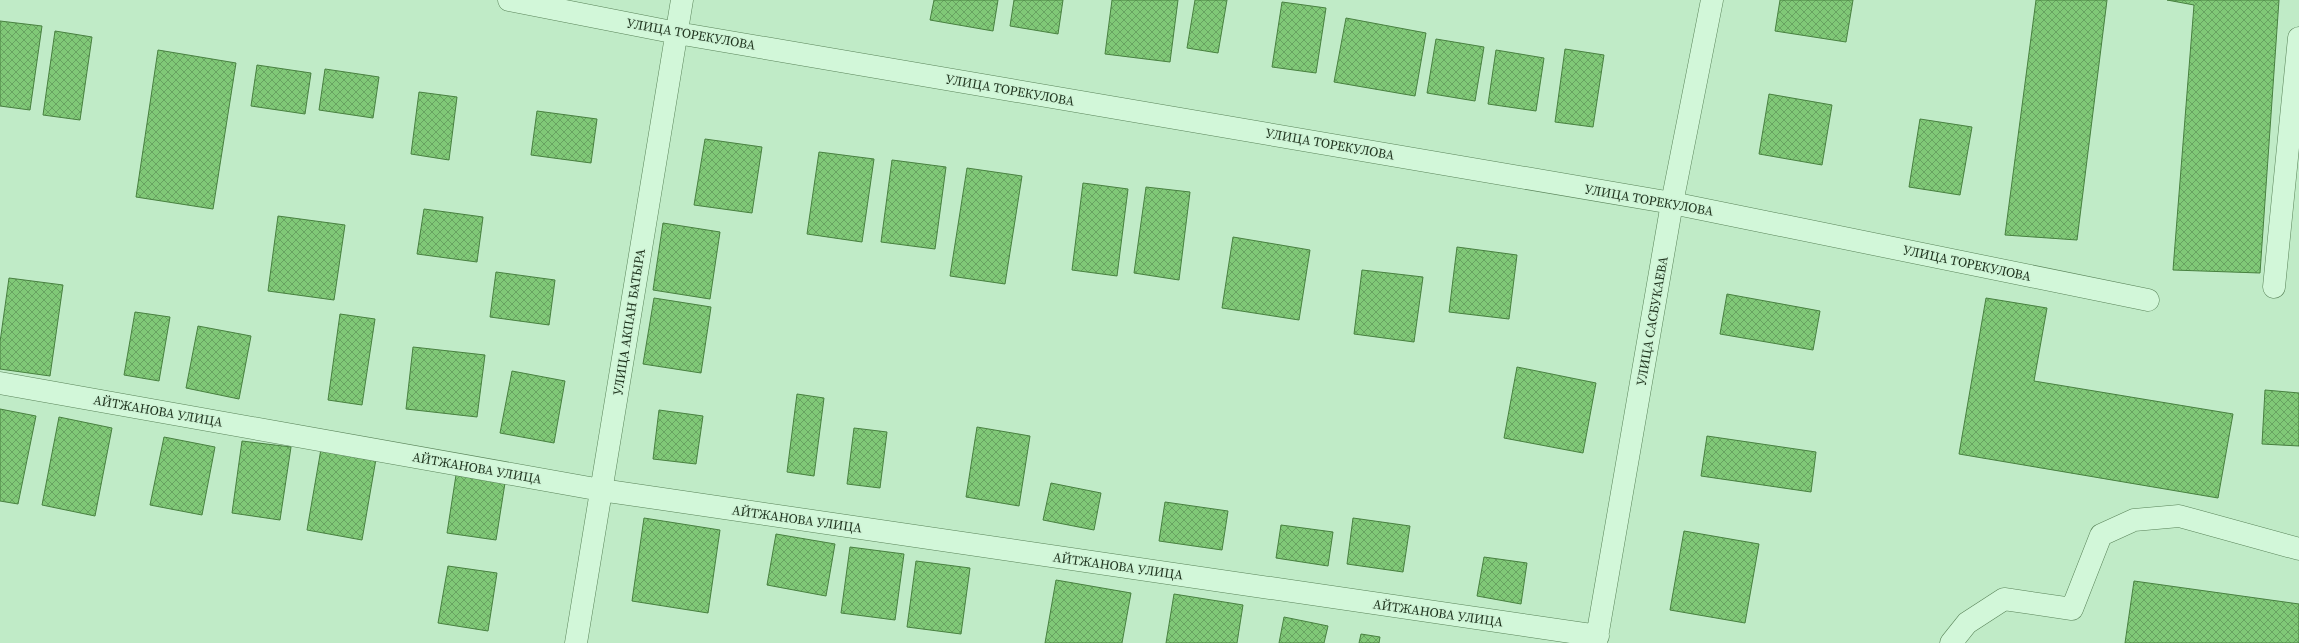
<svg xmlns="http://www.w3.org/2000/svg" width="2299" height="643" font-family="'Source Serif 4',serif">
<defs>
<pattern id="building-cross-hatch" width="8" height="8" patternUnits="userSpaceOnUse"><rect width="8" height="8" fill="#80c877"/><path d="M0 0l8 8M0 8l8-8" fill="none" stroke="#68a361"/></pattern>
</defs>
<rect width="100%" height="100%" fill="#c0ebc7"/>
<path fill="url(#building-cross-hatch)" stroke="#488140" d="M934,0H998L993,31L930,20Z
M1014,0H1063L1058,34L1010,26Z
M1112,0H1178L1170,62L1105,54Z
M1195,0H1227L1218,53L1187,48Z
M1780,0H1853L1846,42L1775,31Z
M2036,0H2107L2077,240L2005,235Z
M2167,0H2279L2260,273L2173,270L2194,5Z
M1282,2L1326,8L1316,73L1272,67Z
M1346,18L1426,33L1415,96L1334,82Z
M0,21L42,26L30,110L0,106Z
M55,31L92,37L80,120L43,115Z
M1436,39L1484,47L1475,101L1427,93Z
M1565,49L1604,55L1593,127L1555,122Z
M158,50L236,63L213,209L136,197Z
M1496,50L1544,58L1536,111L1488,104Z
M257,65L311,73L305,114L251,106Z
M325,69L379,77L373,118L319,110Z
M419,92L457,97L449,160L411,154Z
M1769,94L1832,105L1822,165L1759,154Z
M537,111L597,119L591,163L531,155Z
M1920,119L1972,127L1960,195L1909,187Z
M705,139L762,147L752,213L694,205Z
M819,152L874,159L862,242L807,234Z
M892,160L946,167L935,249L881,242Z
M967,168L1022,176L1005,284L950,276Z
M1083,183L1128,189L1117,276L1072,270Z
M1146,187L1190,192L1179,280L1134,273Z
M424,209L483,217L477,262L417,254Z
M278,216L345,225L334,300L268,291Z
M663,223L720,232L710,299L653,290Z
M1233,237L1310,250L1299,320L1222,308Z
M1457,247L1517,255L1509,319L1449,312Z
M1362,270L1423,277L1414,342L1354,334Z
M496,272L555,280L549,325L490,317Z
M9,278L63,285L50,376L0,369V342Z
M1727,294L1820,311L1813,350L1720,334Z
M654,298L711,307L701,373L643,364Z
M1986,298L2047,308L2034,381L2233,414L2218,498L1959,454Z
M135,312L170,317L159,381L124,375Z
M340,314L375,319L362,405L328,400Z
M198,326L251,336L239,399L186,388Z
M413,347L485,355L477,417L406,409Z
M1517,367L1596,383L1583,453L1504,438Z
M512,371L565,381L554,443L500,433Z
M2265,390L2299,393V446L2262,444Z
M797,394L824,398L814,476L787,472Z
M0,409L36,416L18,504L0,501Z
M659,410L703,416L696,464L653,459Z
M59,417L112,428L95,516L42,505Z
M977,427L1030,436L1019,506L966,497Z
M854,428L887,432L880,488L847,484Z
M1707,436L1816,452L1811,492L1701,476Z
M164,437L215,447L202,515L150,505Z
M242,441L291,447L280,520L232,513Z
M321,449L376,459L362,540L307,530Z
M456,475L505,483L496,540L447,533Z
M1051,483L1101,493L1094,530L1043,520Z
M1165,502L1228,511L1222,550L1159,541Z
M644,518L720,530L708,613L632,601Z
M1353,518L1410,526L1403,572L1347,564Z
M1281,525L1333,532L1328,566L1276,558Z
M1684,531L1759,544L1745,623L1670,610Z
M776,534L835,544L826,596L767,585Z
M850,547L904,554L895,620L841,613Z
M1484,557L1527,563L1521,604L1477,596Z
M916,561L970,568L961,634L907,627Z
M448,566L497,573L488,631L438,623Z
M1056,580L1131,593L1122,643H1045Z
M2134,581L2299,604V643H2125Z
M1174,594L1243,605L1237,643H1166Z
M1284,617L1328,626L1324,643H1279Z
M1361,634L1380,637L1379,643H1359Z"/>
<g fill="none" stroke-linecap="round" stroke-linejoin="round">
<defs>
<path id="minor" d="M509,0L677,33L1672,203L2148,300
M2274,287L2299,38
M0,383L601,490L1598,636
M576,643L682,0
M1596,643L1672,203L1712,0
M1951,643L1967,623L2004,599L2072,609L2101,535L2134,520L2179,516L2299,549"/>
</defs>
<use href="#minor" stroke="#598359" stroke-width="23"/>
<use href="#minor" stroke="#d2f7d9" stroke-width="22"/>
</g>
<g text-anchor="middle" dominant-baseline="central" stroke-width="3" stroke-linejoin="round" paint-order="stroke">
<g font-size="13" fill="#1e331d" stroke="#cff3d6">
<text transform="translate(691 34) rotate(10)">УЛИЦА ТОРЕКУЛОВА</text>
<text transform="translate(1010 90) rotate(10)">УЛИЦА ТОРЕКУЛОВА</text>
<text transform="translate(1330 144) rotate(10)">УЛИЦА ТОРЕКУЛОВА</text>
<text transform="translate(1649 200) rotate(10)">УЛИЦА ТОРЕКУЛОВА</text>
<text transform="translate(1967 263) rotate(12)">УЛИЦА ТОРЕКУЛОВА</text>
<text transform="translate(1652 321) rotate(-80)">УЛИЦА САСБУКАЕВА</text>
<text transform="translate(629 322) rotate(-81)">УЛИЦА АКПАН БАТЫРА</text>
<text transform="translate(158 411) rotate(10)">АЙТЖАНОВА УЛИЦА</text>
<text transform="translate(477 468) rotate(10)">АЙТЖАНОВА УЛИЦА</text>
<text transform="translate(797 519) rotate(8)">АЙТЖАНОВА УЛИЦА</text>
<text transform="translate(1118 566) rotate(8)">АЙТЖАНОВА УЛИЦА</text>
<text transform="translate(1438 613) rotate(8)">АЙТЖАНОВА УЛИЦА</text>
</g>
</g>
</svg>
